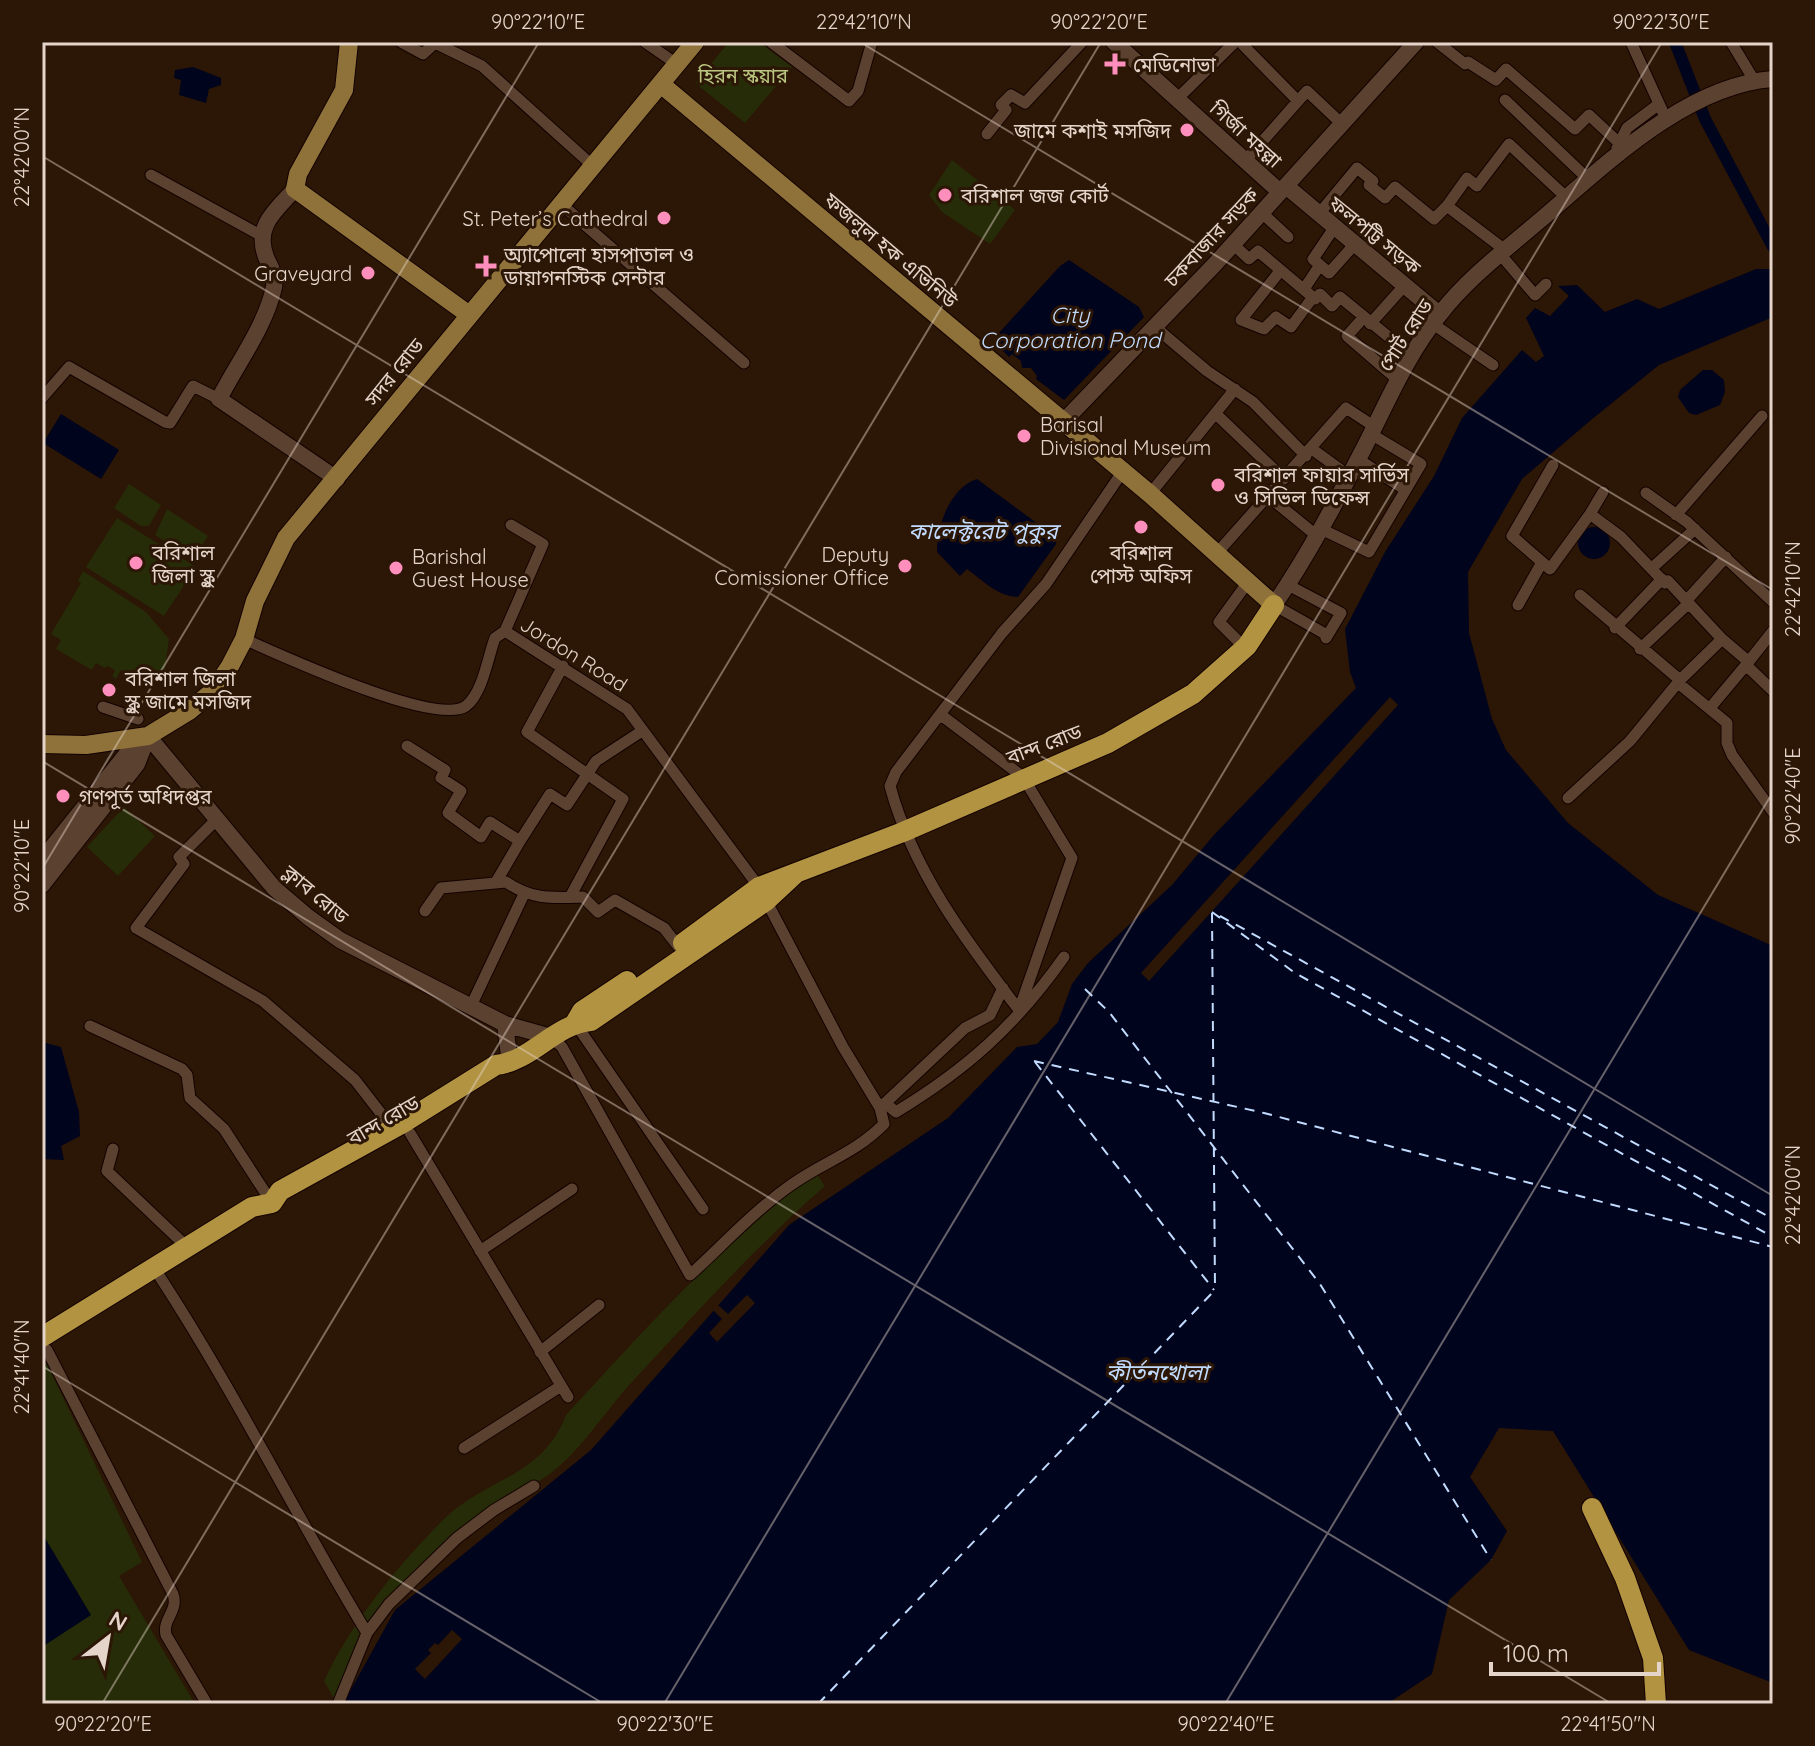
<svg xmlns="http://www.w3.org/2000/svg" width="1815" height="1746" font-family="Quicksand,'Noto Sans Bengali',sans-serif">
<rect width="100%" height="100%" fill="#2c1605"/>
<path fill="#272c08" d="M729,42H759L792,67L745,123L695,83Z
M952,160L1015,210L990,244L942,212L929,195Z
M129,484L161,505L149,526H141L114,508Z
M167,509L208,536L193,559L155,535Z
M117,518L196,567L164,616L86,567Z
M83,571L146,612L169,639L165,668L152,688L121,670L116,679L112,676L115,670L107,666L105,668L96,663L92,670L56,649L61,640L51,634L81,583L78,580Z
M124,807L155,836L118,876L87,847Z
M816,1173L825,1186C756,1246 695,1314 633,1381C597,1419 568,1476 515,1492L390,1599L359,1647L334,1699L324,1681C351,1623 398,1565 443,1520C484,1479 543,1477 566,1415C645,1329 722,1243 816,1173Z
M47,1364L142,1562L119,1576L195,1704H42V1367Z"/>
<path fill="#00041d" d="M193,67L221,78V85L209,89L206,103L179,95L181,80L174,78L175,70Z
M1069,260L1139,307L1144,317L1064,400L1036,379L1037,376L1031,368H1022L1021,361L1012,354L1009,357L996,344L998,334L1060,266Z
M1756,269H1773V317L1659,365L1591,420L1522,479L1468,572L1469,633L1492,719L1506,750L1568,823L1658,895L1773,946V1683L1689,1650L1553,1431L1499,1428L1470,1477L1507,1531L1491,1560L1449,1600L1432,1674L1387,1704H343L395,1610L591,1450L789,1225L948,1118L1017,1047L1037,1044L1058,1022L1072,984L1088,963L1172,885L1213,836L1356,688L1350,672L1345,629L1385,552L1434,476L1462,418L1522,350L1536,362L1544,356L1526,318L1535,308L1550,316L1569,296L1558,286L1577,285L1605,312L1637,299L1659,309Z
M1703,370H1712L1724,380L1725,392L1720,405L1696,415L1689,413L1678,397L1680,390Z
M61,414L119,450L101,479L43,443Z
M977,479L1057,538L1056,544L1018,597C999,597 982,580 967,569L960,576L937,552C937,525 950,488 977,479Z
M1578 543a16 16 0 1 1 32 0a16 16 0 1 1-32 0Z
M42,1042L61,1047L79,1112L80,1136L61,1146L64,1160L42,1159Z
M42,1533L91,1615L42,1647Z"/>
<path fill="#2c1605" d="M1390,697L1398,705L1149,981L1141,973Z
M747,1295L755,1303L717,1342L709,1333L722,1319L712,1309L717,1304L728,1314Z
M452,1630L462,1639L425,1679L415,1669L431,1653L428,1650L435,1643L438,1645Z"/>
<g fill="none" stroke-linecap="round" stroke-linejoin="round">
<path stroke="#00041d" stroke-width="12" d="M1675,42L1705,119L1773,247"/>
<path stroke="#c1dbfe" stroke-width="2" stroke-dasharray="10 8" stroke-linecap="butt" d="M1212,912L1295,973L1773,1237
M1212,913L1215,1290
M1220,916L1773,1219
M1085,989L1109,1012L1320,1284L1491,1560
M1034,1061L1264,1113L1773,1247
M1035,1062L1214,1290
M818,1704L1215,1290"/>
<defs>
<path id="street" d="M401,42L423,54L435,43L482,66L593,166
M645,42L678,65
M771,42L849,101L858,91L872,42
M1437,42L1465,64L1468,62L1496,80L1506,69L1575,129L1589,115L1618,142
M1631,42L1666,119
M1731,42L1754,80
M1243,45L1298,101L1307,91L1342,124
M1178,98L1235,42
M1505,100L1588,179
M987,134L1006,110L1001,105L1011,95L1025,103L1082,42
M1617,148L1627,128L1659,104
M1245,161L1298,101
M151,175L262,236
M561,204L744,363
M1447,206L1467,178L1477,186L1509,144L1567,198
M1261,212L1288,237
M1318,215L1357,168L1373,181L1369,185L1385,198L1395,187L1434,219L1447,206L1505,250
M1334,228L1313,259L1329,273L1354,245
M1233,244L1249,259L1258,251L1315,299L1320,294L1332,306L1340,297L1412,356
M1500,254L1535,295L1546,284
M1280,271L1241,320L1264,329L1276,317L1291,327L1313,297
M1304,289L1320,265
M1364,317L1347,336L1398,380
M1370,324L1404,286
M1433,324L1493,365
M1155,327L1207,371L1253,402L1306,456
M42,398L69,367L165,422L170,423L193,386L219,399
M1216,414L1284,479
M1312,449L1349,476
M1358,459L1404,489
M1553,465L1512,536L1550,569L1590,514
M1603,492L1590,514L1621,537L1665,583L1668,581L1722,639
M1646,493L1687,522L1773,602
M1150,494L1235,389
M1268,496L1317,536
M1676,515L1762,416
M1321,529L1369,552L1421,464L1371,434
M1217,553L1346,408L1375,427
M1652,568L1695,529
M1288,585L1341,613L1326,638
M1687,600L1726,557
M1274,605L1327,635
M1518,605L1541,564
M1615,628L1662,579
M505,631L543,544L511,525
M1773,631L1746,665L1773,691
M244,639C280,655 436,727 466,706C483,693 488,656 495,638L505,631L627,709L759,887L843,1047L880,1108L884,1124C854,1154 825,1161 791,1185C754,1211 723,1245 690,1275L562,1047L551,1037
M1245,648L1219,622L1248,582
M1640,649L1689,603
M563,666L527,732L623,799L570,897
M1680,680L1722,639L1749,662
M1678,683L1727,723V743L1732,755L1773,812
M103,707L138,719
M1710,708L1746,665
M941,715L1023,777L1072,858L1019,1010
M407,746L445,770L441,778L461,791L448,813L481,837L490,822L520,841L496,882
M1568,798L1630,741L1680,680L1580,595
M215,821L179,857L184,864L136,928L263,1001L355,1080L393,1129
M520,841L550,794L567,805L596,761L642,731
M425,911L441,888L506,882C532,900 552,898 583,897L598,912L615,900L664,928L678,946
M471,1006L524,894
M1019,1010C966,941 913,871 890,786L896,772L1002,633L1046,584L1123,471
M575,1023L703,1209
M90,1026L182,1069L187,1075L190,1098L224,1129L272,1203
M885,1103L896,1112C967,1069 1016,1025 1064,957
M882,1106L965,1028L990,1015L1003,988
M410,1133L568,1397
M113,1149L107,1171L186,1246
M480,1251L572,1189
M160,1277C235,1392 296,1516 367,1633
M47,1350L173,1594C179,1611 162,1619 166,1635L207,1704
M540,1352L599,1305
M464,1448L561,1386
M338,1704L367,1633L389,1604L457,1538L494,1510L534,1486"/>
<path id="secondary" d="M1114,42L1280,192
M1286,186L1439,314
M295,189C276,210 254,226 266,257C271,269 276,274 274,287C266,325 237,364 219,399L337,479
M1064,421L1216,263L1416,42
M1274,605C1309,554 1337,500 1365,446C1388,401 1408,353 1440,314C1467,279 1504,251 1538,222C1602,168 1685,85 1773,79
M148,736L274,888L308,917L340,940L505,1024L551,1037
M42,860L125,756L146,737
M42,885L137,764L148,736
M505,1024L510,1064"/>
<path id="primary" d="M349,42L344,90L298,174L295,189L468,314
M662,85L1150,494L1274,605
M42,744L86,745L148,736L189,711L213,691L230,666L244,639L255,601L286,538L695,42"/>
<path id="highway" d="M683,943L759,887L903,832L1108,743L1193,694L1247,646L1274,605
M575,1023L582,1011L627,981
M42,1337L252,1207L272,1203L280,1191L403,1123L496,1065C532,1061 555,1024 591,1021L766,901L795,874
M1592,1508L1625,1578L1653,1658L1656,1704"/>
</defs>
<use href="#street" stroke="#130200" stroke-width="13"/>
<use href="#secondary" stroke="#130200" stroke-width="18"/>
<use href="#primary" stroke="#130200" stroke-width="20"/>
<use href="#highway" stroke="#130200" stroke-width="22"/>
<use href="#street" stroke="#5b4130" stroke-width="11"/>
<use href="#secondary" stroke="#5b4130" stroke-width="16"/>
<use href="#primary" stroke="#8f723a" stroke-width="18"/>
<use href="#highway" stroke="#b29341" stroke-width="20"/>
</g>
<path fill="none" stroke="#e4d4ca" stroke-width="2" stroke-opacity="0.45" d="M860,42L1773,590M42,156L1773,1196M42,761L1612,1704M42,869L539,42M42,1366L604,1704M102,1704L1101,42M664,1704L1662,42M1225,1704L1773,792"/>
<g fill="#fe8ebb" stroke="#2c1605" stroke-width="3">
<path d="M1111 52h8v8h8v8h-8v8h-8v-8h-8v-8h8z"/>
<circle cx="1187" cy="130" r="8"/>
<circle cx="945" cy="195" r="8"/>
<circle cx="664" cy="218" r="8"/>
<path d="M482 254h8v8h8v8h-8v8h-8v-8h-8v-8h8z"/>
<circle cx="368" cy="273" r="8"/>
<circle cx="1024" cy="436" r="8"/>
<circle cx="1218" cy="485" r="8"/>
<circle cx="1141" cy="527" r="8"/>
<circle cx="136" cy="563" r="8"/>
<circle cx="905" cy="566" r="8"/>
<circle cx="396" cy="568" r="8"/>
<circle cx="109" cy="690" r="8"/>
<circle cx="63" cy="796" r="8"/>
</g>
<g text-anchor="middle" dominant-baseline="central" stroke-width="6" stroke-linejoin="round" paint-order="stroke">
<g font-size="20" fill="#e4d4ca" stroke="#2c1605" text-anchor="start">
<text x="1133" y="64">মেডিনোভা</text>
<text x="1171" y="130" text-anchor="end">জামে কশাই মসজিদ</text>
<text x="961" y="195">বরিশাল জজ কোর্ট</text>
<text x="648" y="218" text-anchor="end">St. Peter’s Cathedral</text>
<text x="504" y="254">অ্যাপোলো হাসপাতাল ও<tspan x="504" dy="23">ডায়াগনস্টিক সেন্টার</tspan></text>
<text x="352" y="273" text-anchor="end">Graveyard</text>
<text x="1040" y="424">Barisal<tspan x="1040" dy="23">Divisional Museum</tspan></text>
<text x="1234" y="474">বরিশাল ফায়ার সার্ভিস<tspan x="1234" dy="23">ও সিভিল ডিফেন্স</tspan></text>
<text x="152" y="552">বরিশাল<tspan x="152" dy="23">জিলা স্কুল</tspan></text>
<text x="1141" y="552" text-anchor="middle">বরিশাল<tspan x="1141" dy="23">পোস্ট অফিস</tspan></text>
<text x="889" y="554" text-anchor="end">Deputy<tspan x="889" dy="23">Comissioner Office</tspan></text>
<text x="412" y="556">Barishal<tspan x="412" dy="23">Guest House</tspan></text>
<text x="125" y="678">বরিশাল জিলা<tspan x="125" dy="23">স্কুল জামে মসজিদ</tspan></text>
<text x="79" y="796">গণপূর্ত অধিদপ্তর</text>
</g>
<g font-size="20" fill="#bac680" stroke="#2c1605">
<text x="743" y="75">হিরন স্কয়ার</text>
</g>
<g font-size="20" fill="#e4d4ca" stroke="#2c1605">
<text transform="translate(1246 134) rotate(42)">গির্জা মহল্লা</text>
<text transform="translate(1375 235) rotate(39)">ফলপট্টি সড়ক</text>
<text transform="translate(1211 237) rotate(-47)">চকবাজার সড়ক</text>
<text transform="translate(891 250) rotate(40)">ফজলুল হক এভিনিউ</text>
<text transform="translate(1405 335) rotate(-57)">পোর্ট রোড</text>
<text transform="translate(394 372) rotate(-51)">সদর রোড</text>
<text transform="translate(574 654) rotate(32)">Jordon Road</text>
<text transform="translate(1044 744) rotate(-21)">বান্দ রোড</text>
<text transform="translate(316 894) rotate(40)">ক্লাব রোড</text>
<text transform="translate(383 1120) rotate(-30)">বান্দ রোড</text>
</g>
<g font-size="22" font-style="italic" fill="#c1dbfe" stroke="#2c1605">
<text x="1070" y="315">City<tspan x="1070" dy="25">Corporation Pond</tspan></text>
<text x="983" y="531">কালেক্টরেট পুকুর</text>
<text x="1157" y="1372">কীর্তনখোলা</text>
</g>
</g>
<rect width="1815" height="1746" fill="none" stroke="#2c1605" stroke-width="88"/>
<g transform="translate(108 1638) rotate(31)" stroke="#2c1605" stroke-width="6" paint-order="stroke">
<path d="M0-6L14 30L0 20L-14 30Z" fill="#e4d4ca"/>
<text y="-12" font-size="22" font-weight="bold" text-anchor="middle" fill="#e4d4ca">N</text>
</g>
<path d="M1491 1662v12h168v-12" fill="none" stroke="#e4d4ca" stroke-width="4"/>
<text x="1503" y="1662" font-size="24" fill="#e4d4ca" stroke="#2c1605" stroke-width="6" paint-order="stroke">100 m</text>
<rect x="44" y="44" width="1727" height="1658" fill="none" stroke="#e4d4ca" stroke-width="3"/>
<g font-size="20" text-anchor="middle" fill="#e4d4ca">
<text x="538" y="29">90°22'10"E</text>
<text x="864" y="29">22°42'10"N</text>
<text x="1099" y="29">90°22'20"E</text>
<text x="1661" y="29">90°22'30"E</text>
<text transform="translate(22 157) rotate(-90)" y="7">22°42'00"N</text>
<text transform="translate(1793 589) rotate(-90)" y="7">22°42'10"N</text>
<text transform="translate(1793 796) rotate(-90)" y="7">90°22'40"E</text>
<text transform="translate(22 866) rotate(-90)" y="7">90°22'10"E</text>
<text transform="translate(1793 1195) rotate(-90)" y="7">22°42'00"N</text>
<text transform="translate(22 1367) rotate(-90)" y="7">22°41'40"N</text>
<text x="103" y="1731">90°22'20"E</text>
<text x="665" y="1731">90°22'30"E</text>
<text x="1226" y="1731">90°22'40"E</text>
<text x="1608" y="1731">22°41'50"N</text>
</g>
</svg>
